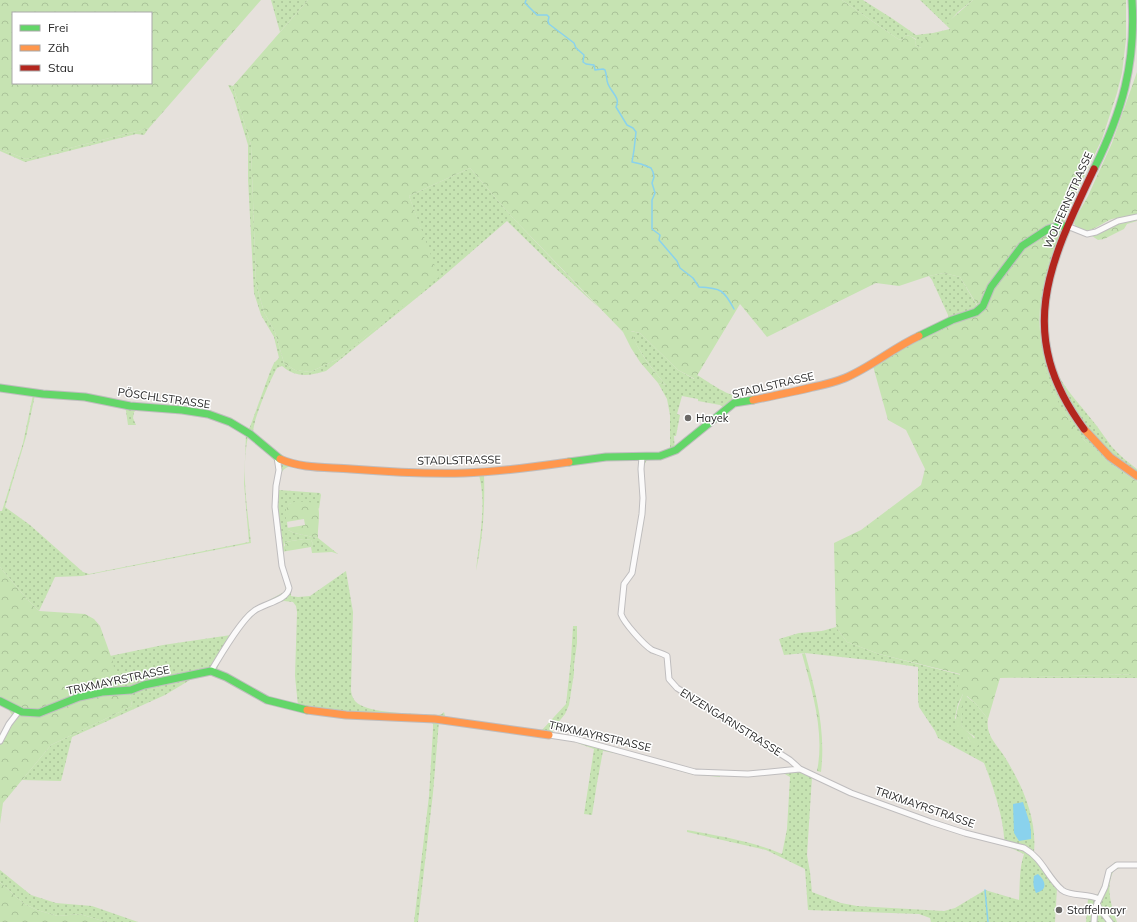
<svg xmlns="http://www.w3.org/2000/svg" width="1137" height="922" font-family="Mulish,sans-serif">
<defs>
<pattern id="grass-dots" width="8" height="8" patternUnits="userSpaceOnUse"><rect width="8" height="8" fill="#c6e3b2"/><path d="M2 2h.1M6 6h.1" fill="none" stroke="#aac399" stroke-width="1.8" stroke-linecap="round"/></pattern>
<pattern id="forest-crowns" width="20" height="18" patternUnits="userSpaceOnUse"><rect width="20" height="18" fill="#c6e3b2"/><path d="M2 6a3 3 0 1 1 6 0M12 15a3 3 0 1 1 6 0" fill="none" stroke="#aac399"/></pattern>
</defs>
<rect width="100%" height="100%" fill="#e6e1dc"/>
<path fill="url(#grass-dots)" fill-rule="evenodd" d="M271,0H308L280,32Z
M842,0H863L893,19L916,35L933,33L950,29L951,30L921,48L915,45L916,39L910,36L906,35L902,40L898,39Z
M920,0H973L958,12L946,25Z
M228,85L233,86L251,145L256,283L264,312L275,332L284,363L295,370L310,372L338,359L438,277L409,196L470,168L512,217L598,307L551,264L507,221L440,279L326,371C309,376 296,378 282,366L277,368C270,380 253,420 253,433C263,442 274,453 286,459C300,466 333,466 349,467C395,469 442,472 488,470C524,468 560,459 596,455C608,454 620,453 632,454C645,454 659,458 670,450V415L667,399L658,383L666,385C651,368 639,352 630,331L640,333L678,370L694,379L697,375C710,383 729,397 744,398L777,393L842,377L871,361L893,347L946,320L948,318V315L932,280L929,276L944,273L960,277L979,309L903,348L873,366L844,380L776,398L745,403L734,406L723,413L724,408L720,405L698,401V399L682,396L677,414L680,415L676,436H674L675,453L665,458L647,460C639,471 644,489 645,502C645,528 637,554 632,579L629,572L641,505L639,462L636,458L627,457L600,459L484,474C485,508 483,538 476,571C479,540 487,505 479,475L409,474L293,466C280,467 279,478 278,488L279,490L320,493L321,495L319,509C314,501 298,501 289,504L286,514L288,530L294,533L318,538L338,554L332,552L312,553L311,547L313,544L311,540L304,539L285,542L284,545L287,551L282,552L284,565L291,590V596L298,597L310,596L346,571L353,612L351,689C351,693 352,697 355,701C367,715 419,713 438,715L442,714L444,712L445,716L464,721L535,731L542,730L566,704L571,659L573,626H577V643L574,665V673L569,705L565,714L553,729V737L638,757L687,772L720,775V777L691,774L625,755L603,751L597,783L592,815L584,814L594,749L572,741L477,728L439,721L433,793L418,922H414L429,796L433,729V724L431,722L413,719L326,715L290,709L262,699L228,680L219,676L212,674H204L195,677L165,695L72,737L61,781L22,780L51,745L132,706L130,695L116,679L110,656L163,645L231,635L249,611L284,592L286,590L280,565L273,505L274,489L277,472V463L271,454L248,436C241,471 247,507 251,543L82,576L55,577L39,611L27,599L0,567V511H2L23,443L33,395L0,390V387L72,393L132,404L189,408L222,416L248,429L250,427L270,372L274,363L279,358L274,337L261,315L254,293L248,179V145L233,95ZM35,395L79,398L125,408L126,411L128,425H136L133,418L134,412L138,409H144C180,412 215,412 246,434L244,484L249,542L89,574L83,572L30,525L5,507L26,437ZM284,601L293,602L296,606L297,612L295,676L298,706L282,702L259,694L217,670C219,661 225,652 230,645C246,621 255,607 284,601Z
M149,128L144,135L136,134L25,162L0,151V149L26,159Z
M1064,219L1070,232C1050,271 1039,335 1059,376C1066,390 1082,407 1092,420C1099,428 1105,438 1112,447C1119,455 1128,462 1137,469V482C1119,469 1100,457 1085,441C1075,430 1059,406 1053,393C1041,367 1037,323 1041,294C1044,268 1054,244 1064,219Z
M836,627L847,642L879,654L961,675L963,694L958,704L955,718L971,742L975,737L965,730L961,725L962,704L966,696L976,704L988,719C985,736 998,745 1006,759C1023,787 1037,819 1034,852L1062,887L1057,888L1055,922H931L930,918L919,914L808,910L805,869L766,850L687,832V830C719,836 752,841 782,854L787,829L790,777L783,773L797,771L812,777L807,855L810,872L812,892L841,903L857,906L944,911L955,908L985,890L1019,900C1020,884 1019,869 1024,854L1004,845C1006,824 992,783 984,763L938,738L935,731L919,707L918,699V667L877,661L805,653L784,655L779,639L799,633L822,631Z
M1137,674V678H1000Z
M1115,862H1137V867L1120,868L1114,870C1105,887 1111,905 1117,922H1086L1088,899C1092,897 1096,896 1099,893C1107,885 1107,871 1115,862Z
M0,870L31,895L56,903L92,906L138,922H106L80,914L58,916L37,910L23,903L0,882Z"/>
<path fill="url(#forest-crowns)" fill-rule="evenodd" d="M0,0H261L149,128L26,159L0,149ZM13,13H151V83H13Z
M308,0H842L898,39L902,40L906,35L910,36L916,40L915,45L921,48L923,41L928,38L951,30L946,25L949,21L973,0H1126V39L1122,73L1117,93L1102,139L1064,219L1049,259L1041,294L1039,320L1041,343L1046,372L1053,393L1067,417L1084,440L1109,462L1137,482V674L1000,678L988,719L976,704L967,696L963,704L961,725C969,735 973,733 978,746L973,747L968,737L959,735C953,720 957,708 963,694L957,689L960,674L879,654L847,642L836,627L834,543L861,530L921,485L925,469L906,430L888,420L873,366L903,348L979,308L960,277L944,273L929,276L899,286L876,283L767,337L740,304L695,379L678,370L640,333L631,331C638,352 652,369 666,385L658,383L640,362L631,348L623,332L512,217L470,168L409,196L439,277L338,359L310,372L295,370L284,363L275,332L264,312L256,283L251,145L233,86Z
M1137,72V215C1132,216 1127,217 1122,218C1119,219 1115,218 1112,219C1102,222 1082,242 1074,223L1075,219L1088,196L1112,143Z
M1137,218V221L1127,224L1124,229L1104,239L1098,240L1092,236L1110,226Z
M294,502C300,502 311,501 316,504C322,508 317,530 318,538L294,533L288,530L287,528L305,525L304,519L286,522V509L289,504Z
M304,539L311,540L313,544L311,547L287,551L285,549V542Z
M0,567L27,599L39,611L85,614L94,619L100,626L113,662L116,679L130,695L132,706L51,745L3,803L0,824V738L12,715L0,696Z
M805,653C816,692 826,731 821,772L817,771C825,733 812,690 802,654Z
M0,882L23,903L37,910L58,916L80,914L106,922H0Z"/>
<path fill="#8ad2ed" d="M1023,802L1030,824L1031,832V839L1019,841L1014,833L1013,804Z
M1038,874C1046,881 1048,890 1036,893C1033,886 1033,883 1034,876Z"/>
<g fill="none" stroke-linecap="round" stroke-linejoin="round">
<path stroke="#8ad2ed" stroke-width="1.5" d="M526,0L525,3L537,15H547L549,17L548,21L549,24L574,43L576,48L584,55L583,62L586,64L594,65L595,70L603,69L605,70C607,75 606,79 608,84C611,92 621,98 616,107L627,125L633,128L636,132L634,150L632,162L641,164L651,168L653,172L654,177L652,183L655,193L652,200V229L660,235L659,240L677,261L680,268L693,278L699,287C721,288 724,290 734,309
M985,890L988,922"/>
<defs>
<path id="street" d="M1067,226L1087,234L1096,232L1118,221L1137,217
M642,457L641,469L643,498L642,514L632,573L624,584L621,614C624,623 644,645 652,650C657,652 662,653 667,656L669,679L677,688L790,760L800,769
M211,671C221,655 240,621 254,611C263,604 288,600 289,588L282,566L275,507L276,486L279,470L277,457
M549,735L575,739L695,772L748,774L800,769L851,793L931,822L965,833L1024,848C1043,859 1047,877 1062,890C1071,897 1088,893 1099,899
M0,741L9,724L19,711
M1097,903L1099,908L1110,922
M1094,922L1095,908L1105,887L1109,871L1117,865H1137"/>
<path id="fast" d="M1094,169C1122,112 1136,64 1132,0
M919,336L952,320L976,312L983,306L991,287L1022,246L1048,229L1058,226H1067
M0,388L43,394L85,397L130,406L182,410L208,414L230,422L250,434L280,459
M569,462L606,457L660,456L676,450L734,403L753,400
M0,701L22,712L39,713L79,697L102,692L131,690L144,685L211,671L226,677L267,700L307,710"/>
<path id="slow" d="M753,400C773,396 793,392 813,387C823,385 835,382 845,378C871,367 893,348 919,336
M1084,429L1110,457L1137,476
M280,459C302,469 328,467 351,469C389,472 426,474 464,473C499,472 534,467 569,462
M307,710L346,715L435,719L549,735"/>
<path id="jam" d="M1084,429C1014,334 1049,263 1094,169"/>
</defs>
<use href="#street" stroke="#bfbdbe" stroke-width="7"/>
<use href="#fast" stroke="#bfbdbe" stroke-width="9"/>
<use href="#slow" stroke="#bfbdbe" stroke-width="9"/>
<use href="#jam" stroke="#bfbdbe" stroke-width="9"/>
<use href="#street" stroke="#fbfafa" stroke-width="5"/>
<use href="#fast" stroke="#63d668" stroke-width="7"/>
<use href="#slow" stroke="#ff974d" stroke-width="7"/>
<use href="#jam" stroke="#b3261e" stroke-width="7"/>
</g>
<g fill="#6a6866" stroke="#fff" stroke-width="1.5">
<circle cx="688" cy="418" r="4"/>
<circle cx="1059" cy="910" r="4"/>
</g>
<g text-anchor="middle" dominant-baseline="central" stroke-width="3" stroke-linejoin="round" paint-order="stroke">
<g font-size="11" fill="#272727" stroke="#fff">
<text transform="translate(1068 200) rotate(-66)">WOLFERNSTRASSE</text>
<text transform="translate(773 385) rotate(-13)">STADLSTRASSE</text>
<text transform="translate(164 398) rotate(8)">PÖSCHLSTRASSE</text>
<text transform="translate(459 460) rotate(-1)">STADLSTRASSE</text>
<text transform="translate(118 680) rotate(-12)">TRIXMAYRSTRASSE</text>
<text transform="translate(731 722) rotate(32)">ENZENGARNSTRASSE</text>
<text transform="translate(600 736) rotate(13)">TRIXMAYRSTRASSE</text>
<text transform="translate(925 807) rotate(19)">TRIXMAYRSTRASSE</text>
</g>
<g font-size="11" fill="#272727" stroke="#fff" text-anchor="start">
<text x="696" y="418">Hayek</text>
<text x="1067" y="910">Staffelmayr</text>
</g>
</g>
<rect x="12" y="12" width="140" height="72" fill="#ffffff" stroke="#a9a9a9"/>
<rect x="20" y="25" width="20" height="6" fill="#63d668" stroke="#a9a9a9"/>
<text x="48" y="32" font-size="12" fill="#272727">Frei</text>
<rect x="20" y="45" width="20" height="6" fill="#ff974d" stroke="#a9a9a9"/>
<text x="48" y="52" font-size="12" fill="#272727">Zäh</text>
<rect x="20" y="65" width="20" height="6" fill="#b3261e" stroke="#a9a9a9"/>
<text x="48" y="72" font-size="12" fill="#272727">Stau</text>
</svg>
